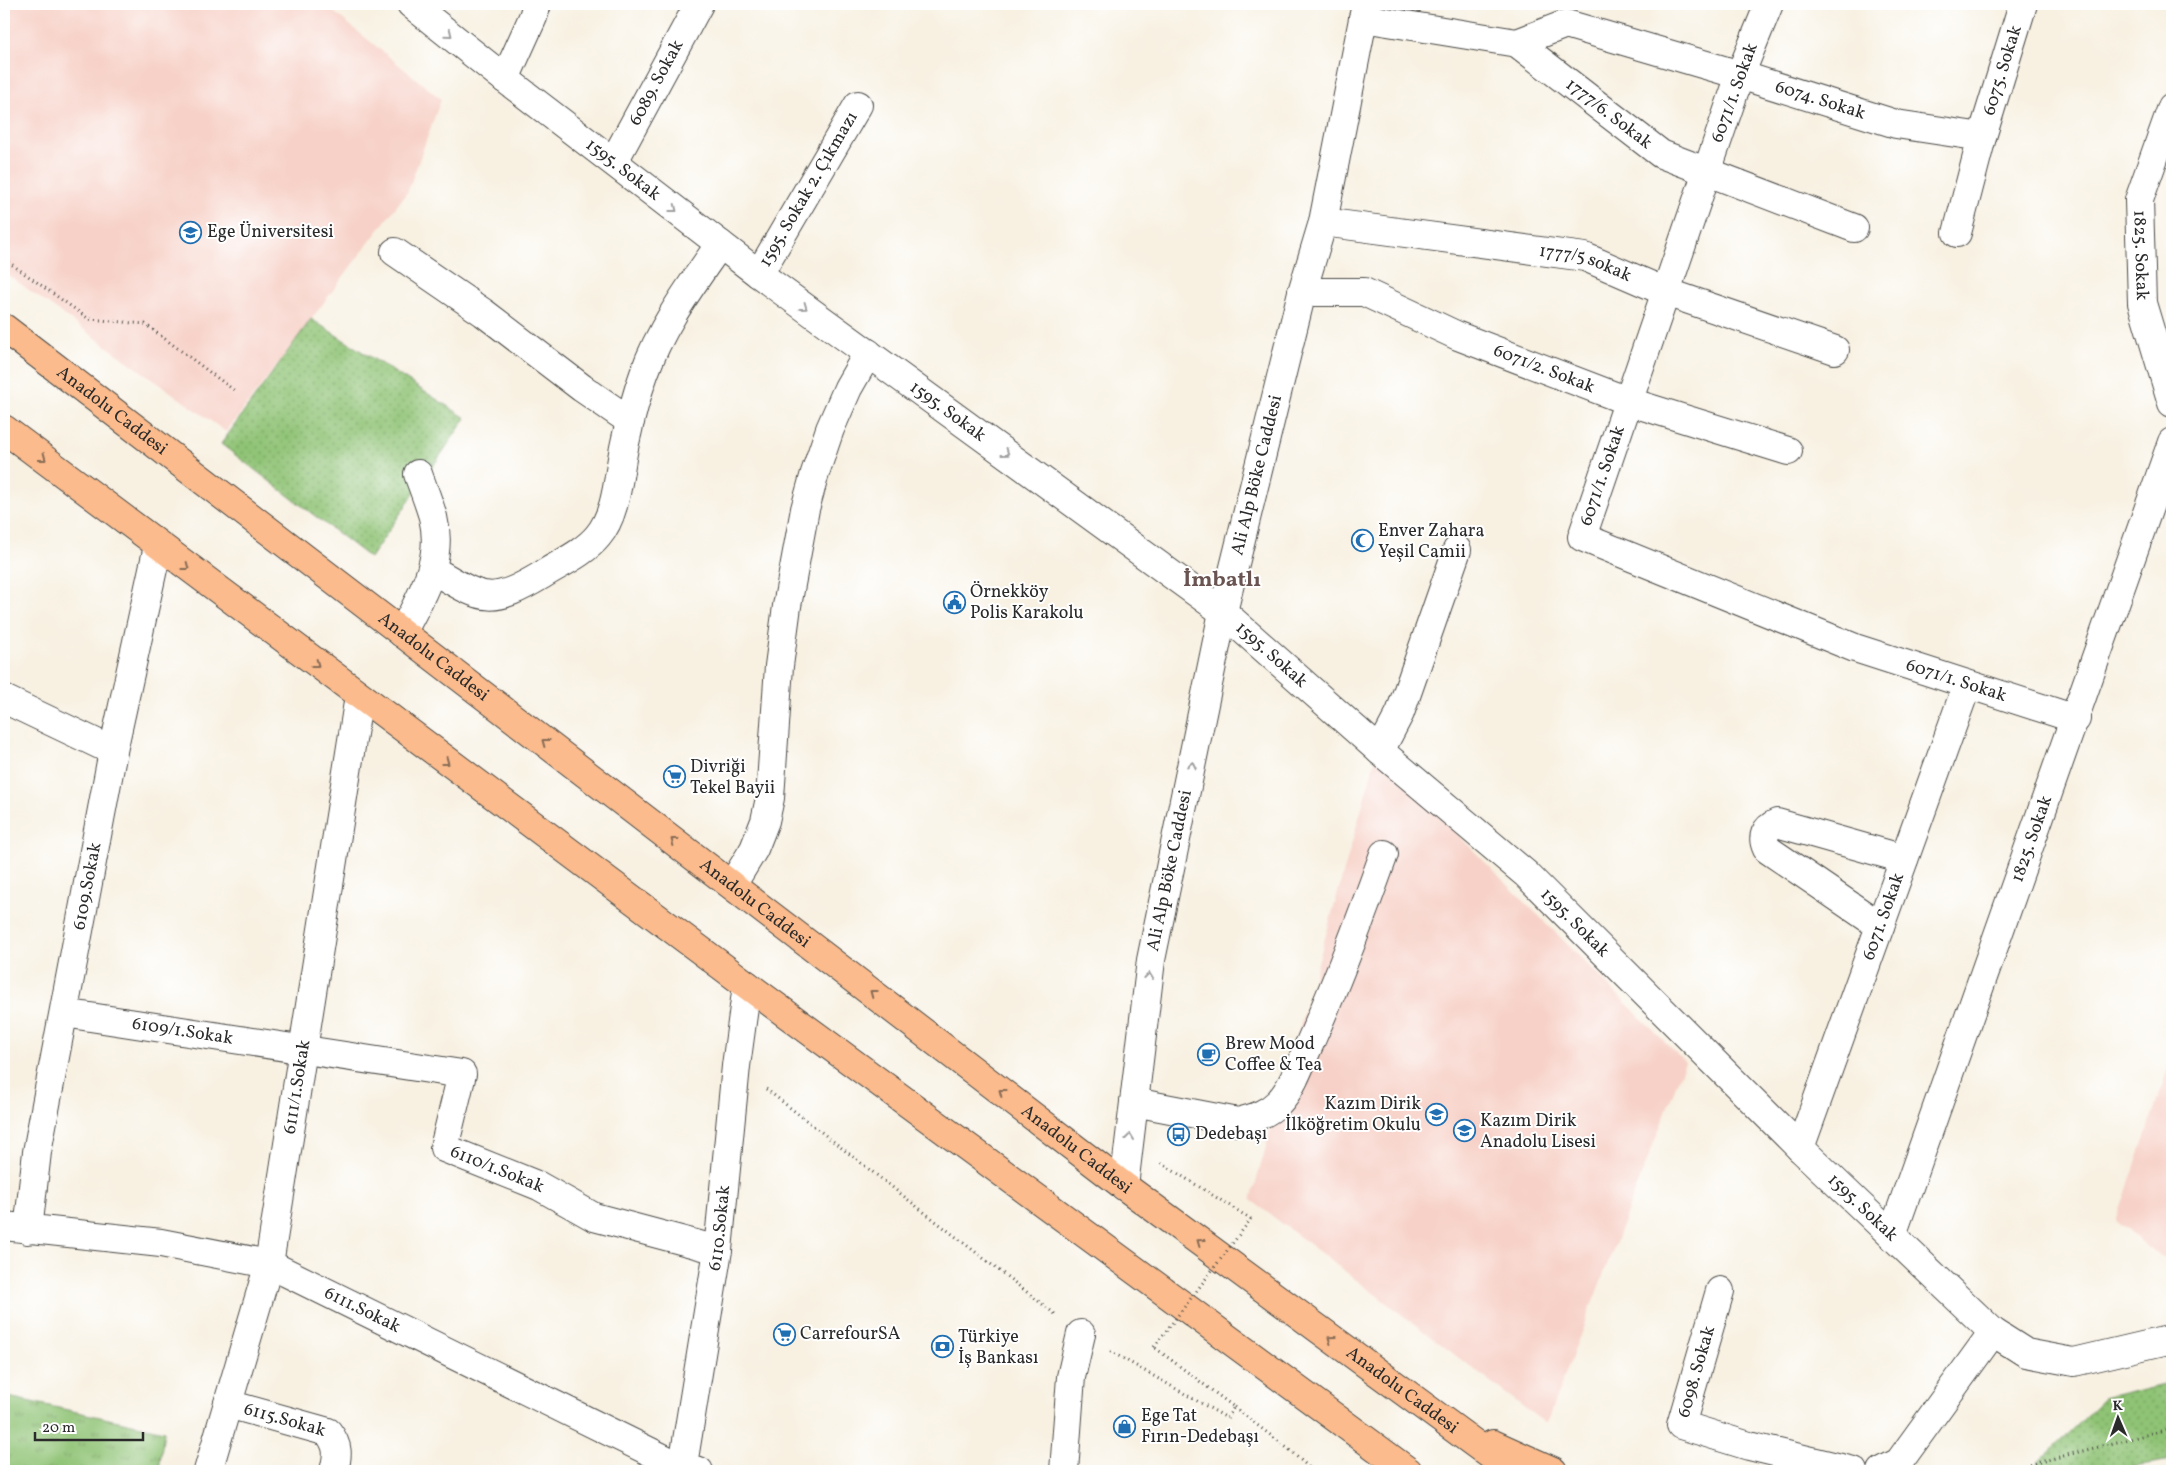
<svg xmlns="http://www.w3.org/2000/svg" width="2176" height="1475" font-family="Vollkorn,serif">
<defs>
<pattern id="grass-tufts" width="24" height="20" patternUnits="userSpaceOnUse" patternTransform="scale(1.25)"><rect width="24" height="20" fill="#8fc374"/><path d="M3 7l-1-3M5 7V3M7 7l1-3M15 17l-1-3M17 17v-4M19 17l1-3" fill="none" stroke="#759f5f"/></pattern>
<pattern id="park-dots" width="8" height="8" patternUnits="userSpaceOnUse" patternTransform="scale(1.25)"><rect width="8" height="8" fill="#8fc374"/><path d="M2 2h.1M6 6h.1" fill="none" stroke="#759f5f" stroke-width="1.8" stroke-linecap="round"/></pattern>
</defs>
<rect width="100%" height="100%" fill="#fff"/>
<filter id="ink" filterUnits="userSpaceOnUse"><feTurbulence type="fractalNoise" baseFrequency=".02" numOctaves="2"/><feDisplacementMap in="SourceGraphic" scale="10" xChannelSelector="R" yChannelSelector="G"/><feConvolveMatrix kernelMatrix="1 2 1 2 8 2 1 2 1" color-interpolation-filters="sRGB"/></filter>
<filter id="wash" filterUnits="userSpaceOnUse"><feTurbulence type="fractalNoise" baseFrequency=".0096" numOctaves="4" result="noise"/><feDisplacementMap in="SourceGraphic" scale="20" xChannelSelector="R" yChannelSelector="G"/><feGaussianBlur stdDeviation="1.12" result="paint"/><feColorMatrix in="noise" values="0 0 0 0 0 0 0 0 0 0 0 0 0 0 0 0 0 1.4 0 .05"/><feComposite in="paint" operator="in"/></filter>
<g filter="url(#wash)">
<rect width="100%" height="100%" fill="#f8f1e2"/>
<path fill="#f7d1c7" d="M4,4H324L441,99L408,191L226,432L4,272Z
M1377,754L1685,1062L1546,1424L1251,1200Z
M2172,1057V1260L2167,1261L2116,1221Z"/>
<path fill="url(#grass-tufts)" stroke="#5d7750" d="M4,1396L164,1431L159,1471H4Z"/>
<path fill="url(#park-dots)" stroke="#5d7750" d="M311,319L466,418L370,558L221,444Z
M2172,1382V1460L2103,1471H2030L2103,1399Z"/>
</g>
<g filter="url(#ink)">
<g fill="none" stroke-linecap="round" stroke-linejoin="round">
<defs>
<g id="minor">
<path id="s1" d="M411,4L505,79L759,274L1223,612L1380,751L1526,874L1800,1148L1993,1332L2026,1353L2074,1362L2172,1339"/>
<path id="s2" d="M1769,4L1740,75L1582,537L1855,648L2076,719"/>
<path id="s3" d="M1363,18L1517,43L1661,154L1854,228"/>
<path id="s4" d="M1517,43L1566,24L1740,75L1896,124L1982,137"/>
<path d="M505,79L533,17L537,4"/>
<path id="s5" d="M2172,107L2139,200L2142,303L2172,403"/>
<path id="s6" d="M614,161L699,4"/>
<path id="s7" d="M1323,222L1585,257L1666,292L1835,350"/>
<path id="s8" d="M1957,233L1982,137L2023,4"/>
<path d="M395,252L484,313L582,388L630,421"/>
<path id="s9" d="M759,274L858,105"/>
<path id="s10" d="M1302,292H1364L1458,336L1633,403L1788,451"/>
<path d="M433,570C483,599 489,607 542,575C561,563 584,553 598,536C618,512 618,473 625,443C630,420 636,396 644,374C661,326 691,286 720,244"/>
<path d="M402,633C421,596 444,561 433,517C429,503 423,488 418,474"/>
<path d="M4,699L113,751"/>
<path d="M1380,751L1400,713L1457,550"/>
<path d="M732,885L754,849L765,821L770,798L779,666L787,606L805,509L815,473L830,429L848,388L868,353"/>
<path d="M1880,926L1767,849C1761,837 1765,828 1777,823L1904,859"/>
<path id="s11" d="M64,1013L462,1074L444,1148L539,1186L594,1217L718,1250"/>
<path d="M1134,1102L1238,1122C1254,1118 1267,1114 1279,1102C1293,1087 1300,1064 1309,1045C1337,982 1361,919 1384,854"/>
<path id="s12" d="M1800,1148L1967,685"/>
<path id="s13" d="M1124,1186L1151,960L1223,612L1302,292L1323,222L1366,4"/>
<path id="s14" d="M4,1226L161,1243L269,1264L683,1468L699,1471"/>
<path id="s15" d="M28,1230L37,1152L113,751L158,546"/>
<path id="s16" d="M1892,1235L2172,442"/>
<path d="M1720,1291L1681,1425L1749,1446L1854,1471"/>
<path id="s17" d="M228,1404L328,1432C339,1446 338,1455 334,1471"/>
<path id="s18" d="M208,1471L269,1264L359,696"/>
<path id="s19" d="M682,1471L718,1250L736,1066L747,985"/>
<path d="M1064,1471L1071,1377L1081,1334"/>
<path d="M1882,1471L1899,1462L1993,1332"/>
</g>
<g id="highway">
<path id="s20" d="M4,328L1124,1186L1512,1471"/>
<path d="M4,429L747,985L1408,1471"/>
<path d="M1493,1444L1553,1471"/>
</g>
</defs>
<use href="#minor" stroke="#4a4946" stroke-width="30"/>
<use href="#highway" stroke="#4a4946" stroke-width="30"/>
<path stroke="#4a4946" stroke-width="3" stroke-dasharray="1 4" stroke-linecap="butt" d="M4,259L89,319L145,324L235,391
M766,1089L1055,1314
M1161,1163L1251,1219
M1110,1351L1227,1418L1234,1407L1154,1347
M1234,1407L1287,1448L1313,1471
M2005,1471L2172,1428"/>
<use href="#minor" stroke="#fff" stroke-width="28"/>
<use href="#highway" stroke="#fbbb8c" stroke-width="28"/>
<path stroke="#4a4946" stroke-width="3" stroke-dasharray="1 4" stroke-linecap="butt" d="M1154,1347L1251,1219"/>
</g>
<defs><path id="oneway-chevron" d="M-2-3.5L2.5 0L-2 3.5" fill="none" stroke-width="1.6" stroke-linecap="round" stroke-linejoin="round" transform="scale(1.25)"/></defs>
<g stroke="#a0a0a0">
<use href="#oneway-chevron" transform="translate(449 34) rotate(39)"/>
<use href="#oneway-chevron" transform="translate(674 209) rotate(38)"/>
<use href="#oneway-chevron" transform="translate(804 307) rotate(36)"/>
<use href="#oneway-chevron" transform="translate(1006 453) rotate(36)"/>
<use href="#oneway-chevron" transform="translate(1192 765) rotate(-78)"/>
<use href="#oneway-chevron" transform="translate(1149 976) rotate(-83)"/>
<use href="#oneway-chevron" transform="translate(1130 1137) rotate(-83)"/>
</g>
<g stroke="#896c57">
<use href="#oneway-chevron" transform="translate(43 458) rotate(37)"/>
<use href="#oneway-chevron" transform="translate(186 567) rotate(37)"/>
<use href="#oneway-chevron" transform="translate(316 664) rotate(37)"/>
<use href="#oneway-chevron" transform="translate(545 742) rotate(-143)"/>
<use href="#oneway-chevron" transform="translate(446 762) rotate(37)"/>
<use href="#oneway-chevron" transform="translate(674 841) rotate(-143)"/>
<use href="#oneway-chevron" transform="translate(873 993) rotate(-143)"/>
<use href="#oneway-chevron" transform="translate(1002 1092) rotate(-143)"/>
<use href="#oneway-chevron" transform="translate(1200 1242) rotate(-144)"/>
<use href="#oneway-chevron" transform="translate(1331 1339) rotate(-144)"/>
</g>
</g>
<defs>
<symbol id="university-ring" viewBox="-11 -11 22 22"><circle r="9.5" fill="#fff" stroke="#1f6fb2" stroke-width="1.5"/><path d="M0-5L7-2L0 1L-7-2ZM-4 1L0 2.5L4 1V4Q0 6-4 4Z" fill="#1f6fb2"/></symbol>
<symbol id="mosque-ring" viewBox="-11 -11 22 22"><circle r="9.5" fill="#fff" stroke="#1f6fb2" stroke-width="1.5"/><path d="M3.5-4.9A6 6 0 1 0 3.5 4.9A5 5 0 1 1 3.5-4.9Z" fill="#1f6fb2"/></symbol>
<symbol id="civic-ring" viewBox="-11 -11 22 22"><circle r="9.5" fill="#fff" stroke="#1f6fb2" stroke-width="1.5"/><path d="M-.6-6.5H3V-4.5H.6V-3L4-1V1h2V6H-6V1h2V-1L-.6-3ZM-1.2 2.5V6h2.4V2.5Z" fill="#1f6fb2"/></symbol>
<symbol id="supermarket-ring" viewBox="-11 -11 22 22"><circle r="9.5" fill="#fff" stroke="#1f6fb2" stroke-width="1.5"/><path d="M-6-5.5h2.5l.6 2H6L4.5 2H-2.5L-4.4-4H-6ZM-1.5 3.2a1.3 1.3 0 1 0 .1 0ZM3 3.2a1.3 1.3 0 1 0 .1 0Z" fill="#1f6fb2"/></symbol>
<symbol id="cafe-ring" viewBox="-11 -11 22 22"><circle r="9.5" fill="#fff" stroke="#1f6fb2" stroke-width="1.5"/><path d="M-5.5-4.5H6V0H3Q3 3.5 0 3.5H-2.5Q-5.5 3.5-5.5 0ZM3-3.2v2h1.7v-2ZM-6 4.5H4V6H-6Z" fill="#1f6fb2"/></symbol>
<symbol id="school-ring" viewBox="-11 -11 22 22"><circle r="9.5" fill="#fff" stroke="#1f6fb2" stroke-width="1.5"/><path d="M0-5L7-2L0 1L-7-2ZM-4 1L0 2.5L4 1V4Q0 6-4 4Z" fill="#1f6fb2"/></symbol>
<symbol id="bus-ring" viewBox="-11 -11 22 22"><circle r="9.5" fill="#fff" stroke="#1f6fb2" stroke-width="1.5"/><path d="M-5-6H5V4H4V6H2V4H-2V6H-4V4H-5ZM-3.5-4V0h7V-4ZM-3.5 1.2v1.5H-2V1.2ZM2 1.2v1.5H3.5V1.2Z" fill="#1f6fb2"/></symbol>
<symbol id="bank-ring" viewBox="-11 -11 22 22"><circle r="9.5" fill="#fff" stroke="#1f6fb2" stroke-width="1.5"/><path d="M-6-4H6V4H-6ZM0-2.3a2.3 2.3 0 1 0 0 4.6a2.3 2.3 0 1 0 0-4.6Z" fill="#1f6fb2"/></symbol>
<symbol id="shop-ring" viewBox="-11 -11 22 22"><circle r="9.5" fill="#fff" stroke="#1f6fb2" stroke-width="1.5"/><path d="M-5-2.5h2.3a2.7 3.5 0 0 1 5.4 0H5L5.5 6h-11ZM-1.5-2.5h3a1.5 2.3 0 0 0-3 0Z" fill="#1f6fb2"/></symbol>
</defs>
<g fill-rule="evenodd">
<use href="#university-ring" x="178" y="220" width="25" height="25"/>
<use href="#mosque-ring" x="1350" y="528" width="25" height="25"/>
<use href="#civic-ring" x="942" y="590" width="25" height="25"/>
<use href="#supermarket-ring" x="662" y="764" width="25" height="25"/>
<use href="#cafe-ring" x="1196" y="1042" width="25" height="25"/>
<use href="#school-ring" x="1424" y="1102" width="25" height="25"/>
<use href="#school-ring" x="1452" y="1118" width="25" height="25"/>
<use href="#bus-ring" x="1166" y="1122" width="25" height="25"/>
<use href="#supermarket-ring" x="772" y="1322" width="25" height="25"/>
<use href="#bank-ring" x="930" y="1334" width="25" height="25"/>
<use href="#shop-ring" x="1112" y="1414" width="25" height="25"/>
</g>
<g text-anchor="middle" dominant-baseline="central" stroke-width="4" stroke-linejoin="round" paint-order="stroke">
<g font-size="18" fill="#2b2b2b" stroke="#fff">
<text stroke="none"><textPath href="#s8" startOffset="169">6075. Sokak</textPath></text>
<text stroke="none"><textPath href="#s6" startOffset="89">6089. Sokak</textPath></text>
<text transform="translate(1735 93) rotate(-70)">6071/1. Sokak</text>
<text stroke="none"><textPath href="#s4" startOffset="318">6074. Sokak</textPath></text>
<text stroke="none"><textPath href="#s3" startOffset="272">1777/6. Sokak</textPath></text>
<text stroke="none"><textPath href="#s1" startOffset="269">1595. Sokak</textPath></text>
<text stroke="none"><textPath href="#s9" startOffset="98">1595. Sokak 2. Çıkmazı</textPath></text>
<text stroke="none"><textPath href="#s5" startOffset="154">1825. Sokak</textPath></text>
<text stroke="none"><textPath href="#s7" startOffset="266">1777/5 sokak</textPath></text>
<text stroke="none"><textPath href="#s10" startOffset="258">6071/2. Sokak</textPath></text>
<text stroke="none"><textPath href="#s1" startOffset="674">1595. Sokak</textPath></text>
<text stroke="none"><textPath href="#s20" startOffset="136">Anadolu Caddesi</textPath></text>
<text stroke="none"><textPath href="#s13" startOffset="724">Ali Alp Böke Caddesi</textPath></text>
<text transform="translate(1603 476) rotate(-71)">6071/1. Sokak</text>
<text stroke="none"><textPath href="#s1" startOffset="1079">1595. Sokak</textPath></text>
<text stroke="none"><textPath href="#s20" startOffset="541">Anadolu Caddesi</textPath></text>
<text stroke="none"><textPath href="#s2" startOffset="966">6071/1. Sokak</textPath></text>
<text stroke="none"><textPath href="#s16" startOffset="420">1825. Sokak</textPath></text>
<text stroke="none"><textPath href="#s13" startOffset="319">Ali Alp Böke Caddesi</textPath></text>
<text stroke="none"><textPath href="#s15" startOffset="349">6109.Sokak</textPath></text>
<text stroke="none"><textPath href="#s20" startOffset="946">Anadolu Caddesi</textPath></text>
<text stroke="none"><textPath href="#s12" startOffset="246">6071. Sokak</textPath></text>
<text stroke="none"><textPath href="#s1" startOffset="1484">1595. Sokak</textPath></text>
<text stroke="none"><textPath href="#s11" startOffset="120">6109/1.Sokak</textPath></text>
<text stroke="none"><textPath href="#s18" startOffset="395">6111/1.Sokak</textPath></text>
<text stroke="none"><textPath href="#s20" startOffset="1351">Anadolu Caddesi</textPath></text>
<text stroke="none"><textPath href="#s11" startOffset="536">6110/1.Sokak</textPath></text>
<text stroke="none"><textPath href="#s1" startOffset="1889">1595. Sokak</textPath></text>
<text stroke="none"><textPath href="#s19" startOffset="246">6110.Sokak</textPath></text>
<text stroke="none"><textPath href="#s14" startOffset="372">6111.Sokak</textPath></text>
<text transform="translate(1697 1372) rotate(-74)">6098. Sokak</text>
<text stroke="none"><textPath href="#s20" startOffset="1756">Anadolu Caddesi</textPath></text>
<text stroke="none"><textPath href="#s17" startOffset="59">6115.Sokak</textPath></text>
</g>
<g font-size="18" fill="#2b2b2b" stroke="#fff" text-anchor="start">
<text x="207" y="232">Ege Üniversitesi</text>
<text x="1378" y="531">Enver Zahara<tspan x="1378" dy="21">Yeşil Camii</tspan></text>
<text x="970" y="592">Örnekköy<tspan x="970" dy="21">Polis Karakolu</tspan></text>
<text x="690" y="767">Divriği<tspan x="690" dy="21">Tekel Bayii</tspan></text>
<text x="1225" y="1044">Brew Mood<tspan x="1225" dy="21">Coffee &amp; Tea</tspan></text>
<text x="1421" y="1104" text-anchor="end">Kazım Dirik<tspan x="1421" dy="21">İlköğretim Okulu</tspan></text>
<text x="1480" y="1121">Kazım Dirik<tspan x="1480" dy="21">Anadolu Lisesi</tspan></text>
<text x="1195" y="1134">Dedebaşı</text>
<text x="800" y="1334">CarrefourSA</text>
<text x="958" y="1337">Türkiye<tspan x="958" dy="21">İş Bankası</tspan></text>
<text x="1141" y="1416">Ege Tat<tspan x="1141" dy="21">Fırın-Dedebaşı</tspan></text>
</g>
<g font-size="22" font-weight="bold" fill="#695451" stroke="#fff">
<text x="1222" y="580">İmbatlı</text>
</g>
</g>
<rect width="2176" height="1475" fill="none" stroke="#fff" stroke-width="20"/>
<g transform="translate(2118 1418) rotate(358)" stroke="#ffffff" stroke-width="4" paint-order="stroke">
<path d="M0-4L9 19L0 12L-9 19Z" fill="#2b2b2b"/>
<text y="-8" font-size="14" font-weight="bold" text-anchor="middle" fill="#2b2b2b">K</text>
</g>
<path d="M35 1432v8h108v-8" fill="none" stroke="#2b2b2b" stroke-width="2.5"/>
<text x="42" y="1432" font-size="15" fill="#2b2b2b" stroke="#ffffff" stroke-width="4" paint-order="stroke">20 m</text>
</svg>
